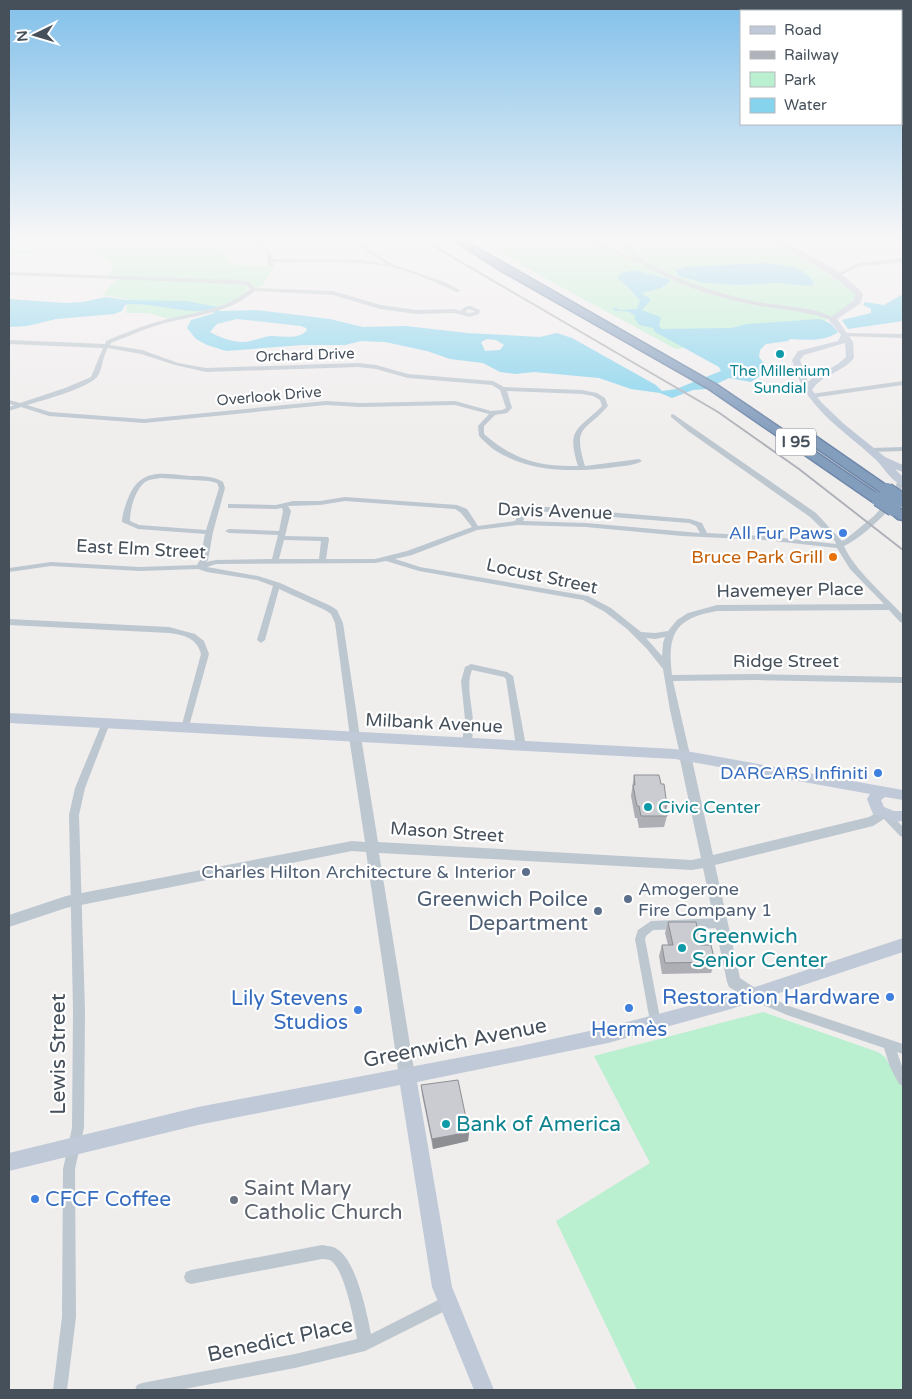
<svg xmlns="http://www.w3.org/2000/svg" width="912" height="1399" font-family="'Varela Round',sans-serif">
<rect width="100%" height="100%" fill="#f0eded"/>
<path fill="#baefd0" d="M9,241H206C221,245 225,251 230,264L274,267L261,287H247V293L237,300L205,312L170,319L148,313H126L127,299L103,295L119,275H109L114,266C109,263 104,258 98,255C74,243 35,255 9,255Z
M481,241H776L855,292L856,300L837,314L826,319V322L676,349L548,280Z
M763,1012L878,1052L885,1057L903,1088V1390H637L556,1221L650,1163L594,1056Z"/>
<path fill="#86d3ed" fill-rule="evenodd" d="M766,263C784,266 806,265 814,284L810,286L777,283L740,285L705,283L678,276L676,271L684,267Z
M634,270L669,279L670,282L661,288L642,293L651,300L642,310L661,317L659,326L662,329L732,328L747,324L819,319L830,323L838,332C824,342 806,340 790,339L788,341L766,344L760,350L759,357L769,370L751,382L729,378L706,389L693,390L672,398L660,393L631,389L599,378L534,372L515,374L500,372L483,363L450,359L427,351L385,342L361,341L345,345H302L226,351L207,345L196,339L187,328L191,320L215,313C208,309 203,311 196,311C173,310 153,304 129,304L125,305L122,311L114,314L56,319L27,326L9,327V299L64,303L83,302L106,297L126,300L186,301L218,307L220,311L256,310L290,314L330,319L363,327L406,326L467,333L540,337L557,333L572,338L656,385L662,391L676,389L721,371L719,367L655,332L653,328L639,325L634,318L636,317C630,310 624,311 615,311L613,307L620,310L637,309L640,301L631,290L617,278L621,273ZM237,319L301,326L306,328L307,330C298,341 282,335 270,336C261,337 252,342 243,342C233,342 218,337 210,332L217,324ZM487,339L496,340L504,345L500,350L485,351L481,342Z
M903,294V321L848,329L842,320L871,313V309L863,305L865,302L884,305Z"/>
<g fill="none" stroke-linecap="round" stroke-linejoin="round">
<defs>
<path id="motorway" d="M455,241H465L717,385L885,499L878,503L873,502L709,389L500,270Z
M804,430L808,431L893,490L887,494L882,493L800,437L798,434L800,431Z
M893,505L903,510V520L898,519L886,509Z"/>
</defs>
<use href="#motorway" stroke="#6f88a9" stroke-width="3"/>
<path fill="#bdc7d0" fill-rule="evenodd" d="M256,241H260L272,254V259L362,260L386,264L352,241H357L392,264L447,283L461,291L456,292C438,283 412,272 392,267C356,260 310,262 273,262L274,265L271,267L268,265L267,254Z
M588,241H593L638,260L629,253L622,241H626C628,244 630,248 632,250C653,275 732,298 764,303C786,307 815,306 835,319L832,321C825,318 818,315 810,314C793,310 777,309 760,306C721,299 673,285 640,262L636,263Z
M903,258V262L860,266L837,277L832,276L859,263Z
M9,272L237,280L251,283L253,287L258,288L333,291L381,305L416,310L455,309L460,311C469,303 470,306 480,310L479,314L469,317L455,313L416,314L380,309L333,295L255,291C229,313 197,315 165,323C146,328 129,336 111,343L110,345L142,350L178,363L206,368L358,363L376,365L408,374L493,381L504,387L582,390L597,393L605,398L608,406C586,432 572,424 585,466L639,459L642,461C634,466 619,466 609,468C571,472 530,472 496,451C490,447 484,441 479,436L478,426L489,414L455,405L360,407L326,405L144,423L49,416L21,407L9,411V407L14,405L9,404V400L20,403L65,388L91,377L103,348L9,344V340L105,344L106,341C125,333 144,325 164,320C195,312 225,310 250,289L247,285L237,284L9,275ZM469,309L475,312L469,313L465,312ZM108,348L141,354L175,365L206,372L358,367L376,369L408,378L492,385L500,390L506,408L502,410L491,411L455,401L360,403L326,401L144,419L50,412L27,405C41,401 88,388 97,377C103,369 102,357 108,348ZM507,391L582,394L593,396L600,400L602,406C578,430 566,428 578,466C539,467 514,460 484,434V426L495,415L507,413L512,408Z
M845,333L903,334V338L843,336V334Z
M903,381V385L811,398L808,396L811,394Z
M673,414L816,513L842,541L846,539L874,516L893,495L898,479L903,475C903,481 902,489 900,495C893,509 859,540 844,546C853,568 886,597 903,615V623L900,622L889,610L717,611C675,618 667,634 672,675L755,674L903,677V683L755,680L673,681L690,755L688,757H682L680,755L670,710L663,669L647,649L627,629L605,612L583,600L419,571L386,561L375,563L216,564L207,567L258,576L280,583L331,606L337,610L343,623L360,737L358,739H352L350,737L335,623L331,614L325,610L279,589L265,640L261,643L257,640L273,586L257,580L207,572L198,569L140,571L51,566L9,572V568L51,562L140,567L197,565L200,560L205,534L138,529L122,522C122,513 126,504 129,496C142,467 164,474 190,476C201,476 214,476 223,482L225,488L213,532L208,560L206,562L216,560L272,559L278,535L229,533L225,531L229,529L279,531L283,511L282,508L276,509L231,508H228V504L276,505L293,501H320L345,497L457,505L467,509L478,526L515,521L521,510L535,507H548L690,519L702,523L707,533L764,536L836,544L835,541L810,517L688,431L671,417V415ZM161,478L209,481L217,483L219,488L206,530L139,525L130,521C130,509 135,490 145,482C150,479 155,479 161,478ZM345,501L455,509L461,513L472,527L407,551L375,559H326L329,539L328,537L285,536L291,511L288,506L320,505ZM535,511L689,523L696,526L700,533L586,523L523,521L527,513ZM518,525L586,527L682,536L764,540L837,548L850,569L884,604L717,605L688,613L677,620L668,631L655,633L641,632L611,608L588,596L420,567L395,559L412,555L477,530ZM284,540L321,541L319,559H279ZM665,637L663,643L662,656L646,638L655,639Z
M903,447V451L871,452L868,450L871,448Z
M9,619L169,627L195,634L204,641L209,654L188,730H182L181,728L201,654C197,638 184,635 169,633L9,625Z
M471,664L507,672L513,676L526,746L524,748H518L516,746L506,679L504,677L472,670C463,692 480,720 470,745H464L462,743L465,719L461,681L465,667Z
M106,720L110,723L85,788L79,815L85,1011L84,1128L75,1169L76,1317L67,1390H53L62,1317L63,1169L72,1128L73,1011L69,815L75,788L102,723Z
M887,812L890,813L903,827V837L900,836L884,819L882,816L884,813Z
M722,918L726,920L727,923L726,926L722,928L653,930L646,936L645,939L661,1023L659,1027L655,1028L651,1027L635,939L638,930L651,921Z
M753,990L789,1006L903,1044V1054L897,1052L903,1069V1086L899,1084L890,1067L884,1048L787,1015L749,999L747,995L749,991Z
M322,1245C327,1246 333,1246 337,1249C356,1260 367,1313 371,1334L448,1295L453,1297L455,1302L453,1307L365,1351L295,1368L179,1390H135L137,1385L142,1383L295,1354L357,1339C355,1323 344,1267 330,1260C329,1260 323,1259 322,1259L191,1284L186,1282L184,1277L186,1272L191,1270Z"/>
<path fill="#bdc7d0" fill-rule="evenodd" d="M355,733L359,734L361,737L378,842L692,860L701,858L679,755L681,752H689L691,755L713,855L869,817L883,809L887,811L889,814L887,817L873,826L715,865L740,978L758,990L760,995L758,1000L753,1002L729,987L727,982L703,868L692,870L379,853L415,1076L412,1081L407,1083L402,1081L399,1076L366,852L352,851L66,908L9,927V915L66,896L352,841L365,842L349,737L351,734Z"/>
<path fill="#bfc9d7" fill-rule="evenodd" d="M774,241H782C809,255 843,270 863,294L861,303L837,319L853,342L854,358C842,373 822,374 812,390L821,402L844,424L885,457L903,465V472L895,469L903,477V485C891,482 884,467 875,459C840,426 806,410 792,360L798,351L838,341L841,335L828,319L854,300L855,294L831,275ZM845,343L846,357C835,369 819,371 808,382L800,360L804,355Z
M9,713L675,749L903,790V800L885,797L881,800L884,807L894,811H903V821L893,822L873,814L867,799L870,794L675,759L9,723Z
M903,938V952L731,1009L608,1043L417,1082L452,1287L494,1390H474L432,1287L400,1085L198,1125L9,1171V1153L198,1107L520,1046L608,1027L731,995Z"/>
<use href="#motorway" fill="#839dbd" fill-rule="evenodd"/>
<path stroke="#afb2b8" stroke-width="2" d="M425,241L718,412L799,469L903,550"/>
<defs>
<path id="motorway-bridge" d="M887,490L902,500
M878,499L893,509"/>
</defs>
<use href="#motorway-bridge" stroke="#6f88a9" stroke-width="16" stroke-linecap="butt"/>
<use href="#motorway-bridge" stroke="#839dbd" stroke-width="14"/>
</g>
<path fill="#aeafb5" d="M634,775L661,784L667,806L666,812L667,816L664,827L639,828L637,818H635L631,796Z
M668,922L700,945L715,962L711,973L662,974L659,956L662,945H668L665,933Z
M421,1085L469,1132L468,1141L433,1149L422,1095Z"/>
<path fill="#8d8f93" d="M469,1132L468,1141L433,1149L432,1139Z"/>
<path fill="#caccd2" stroke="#8d8f93" d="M634,775H659L661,784H664L667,806H665L667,816H641L639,806H637L633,785H635Z
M668,922H696L700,945H711L715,962L665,963L662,945H673Z
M458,1080L469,1132L432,1139L421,1085Z"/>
<linearGradient id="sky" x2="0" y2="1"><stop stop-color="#81c0ea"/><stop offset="0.55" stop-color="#f8f7f7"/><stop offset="1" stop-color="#f8f7f7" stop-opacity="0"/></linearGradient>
<rect width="912" height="436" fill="url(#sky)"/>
<g fill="#0f9aa8" stroke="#fff" stroke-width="2">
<circle cx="780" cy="354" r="5"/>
<circle cx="648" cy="807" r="5"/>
<circle cx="682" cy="948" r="5"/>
<circle cx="446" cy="1124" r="5"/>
</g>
<g fill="#3f7fe0" stroke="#fff" stroke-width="2">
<circle cx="843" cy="533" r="5"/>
<circle cx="878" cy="773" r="5"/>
<circle cx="890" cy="997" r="5"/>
<circle cx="629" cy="1008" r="5"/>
<circle cx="358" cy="1010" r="5"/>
<circle cx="35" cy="1199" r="5"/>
</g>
<circle fill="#e8710a" stroke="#fff" stroke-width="2" cx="833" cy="557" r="5"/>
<g fill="#5c6f8a" stroke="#fff" stroke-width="2">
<circle cx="526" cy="872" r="5"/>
<circle cx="628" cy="899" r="5"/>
<circle cx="598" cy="911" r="5"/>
</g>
<circle fill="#6b7280" stroke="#fff" stroke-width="2" cx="234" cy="1200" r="5"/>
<g text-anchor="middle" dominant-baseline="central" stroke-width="4.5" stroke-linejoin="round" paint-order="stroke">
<g font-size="15" fill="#45505b" stroke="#fff">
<text transform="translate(305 355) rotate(-2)">Orchard Drive</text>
<text transform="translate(269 396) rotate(-5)">Overlook Drive</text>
</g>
<g font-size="15" fill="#0d838f" stroke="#fff">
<text x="780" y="371">The Millenium<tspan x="780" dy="17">Sundial</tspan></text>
</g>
<rect fill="#fff" stroke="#7d848c" stroke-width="1" x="776" y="428.5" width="40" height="27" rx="4"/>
<g font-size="16" font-weight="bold" fill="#45505b">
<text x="796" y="442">I 95</text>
</g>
<g font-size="18" fill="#45505b" stroke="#fff">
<text transform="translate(555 511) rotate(2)">Davis Avenue</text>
<text transform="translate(141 549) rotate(3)">East Elm Street</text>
<text transform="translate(542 576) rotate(12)">Locust Street</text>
<text transform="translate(790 590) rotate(-1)">Havemeyer Place</text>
<text x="786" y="661">Ridge Street</text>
<text transform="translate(434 723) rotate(3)">Milbank Avenue</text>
<text transform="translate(447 832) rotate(4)">Mason Street</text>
</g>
<g font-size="18" fill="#366cbe" stroke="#fff" text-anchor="end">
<text x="833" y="533">All Fur Paws</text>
<text x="868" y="773">DARCARS Infiniti</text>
</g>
<g font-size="18" fill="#c56008" stroke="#fff" text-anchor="end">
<text x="823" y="557">Bruce Park Grill</text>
</g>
<g font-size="18" fill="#0d838f" stroke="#fff" text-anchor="start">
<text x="658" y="807">Civic Center</text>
</g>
<g font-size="18" fill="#4e5e75" stroke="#fff" text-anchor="end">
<text x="516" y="872">Charles Hilton Architecture &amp; Interior</text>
<text x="638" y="889" text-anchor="start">Amogerone<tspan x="638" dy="21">Fire Company 1</tspan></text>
</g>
<g font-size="21" fill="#4e5e75" stroke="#fff" text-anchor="end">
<text x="588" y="899">Greenwich Poilce<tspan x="588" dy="24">Department</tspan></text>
</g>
<g font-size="21" fill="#0d838f" stroke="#fff" text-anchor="start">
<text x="692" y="936">Greenwich<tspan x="692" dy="24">Senior Center</tspan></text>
<text x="456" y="1124">Bank of America</text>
</g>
<g font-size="21" fill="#366cbe" stroke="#fff" text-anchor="end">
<text x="880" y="997">Restoration Hardware</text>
<text x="348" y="998">Lily Stevens<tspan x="348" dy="24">Studios</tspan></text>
<text x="629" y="1029" text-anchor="middle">Hermès</text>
<text x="45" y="1199" text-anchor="start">CFCF Coffee</text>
</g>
<g font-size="21" fill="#45505b" stroke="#fff">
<text transform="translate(455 1043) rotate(-11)">Greenwich Avenue</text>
<text transform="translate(58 1054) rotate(-90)">Lewis Street</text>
<text transform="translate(280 1340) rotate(-12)">Benedict Place</text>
</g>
<g font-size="21" fill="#5b616d" stroke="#fff" text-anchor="start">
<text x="244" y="1188">Saint Mary<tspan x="244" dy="24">Catholic Church</tspan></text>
</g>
</g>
<rect width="912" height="1399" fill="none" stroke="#45505b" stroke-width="20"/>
<rect x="740" y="10" width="162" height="115" fill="#ffffff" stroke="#b5b9bd"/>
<rect x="750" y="26" width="25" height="8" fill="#bfc9d7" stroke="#b5b9bd"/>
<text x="784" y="35" font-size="15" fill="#45505b">Road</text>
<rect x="750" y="51" width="25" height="8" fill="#afb2b8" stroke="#b5b9bd"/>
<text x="784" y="60" font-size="15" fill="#45505b">Railway</text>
<rect x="750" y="72" width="25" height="15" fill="#baefd0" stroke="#b5b9bd"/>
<text x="784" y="85" font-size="15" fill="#45505b">Park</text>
<rect x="750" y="98" width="25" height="15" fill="#86d3ed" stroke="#b5b9bd"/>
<text x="784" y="110" font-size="15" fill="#45505b">Water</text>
<g transform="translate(35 35) rotate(265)" stroke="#ffffff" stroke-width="4" paint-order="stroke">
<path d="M0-4L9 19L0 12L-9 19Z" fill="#45505b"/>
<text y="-8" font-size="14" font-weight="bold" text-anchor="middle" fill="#45505b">N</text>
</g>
</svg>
